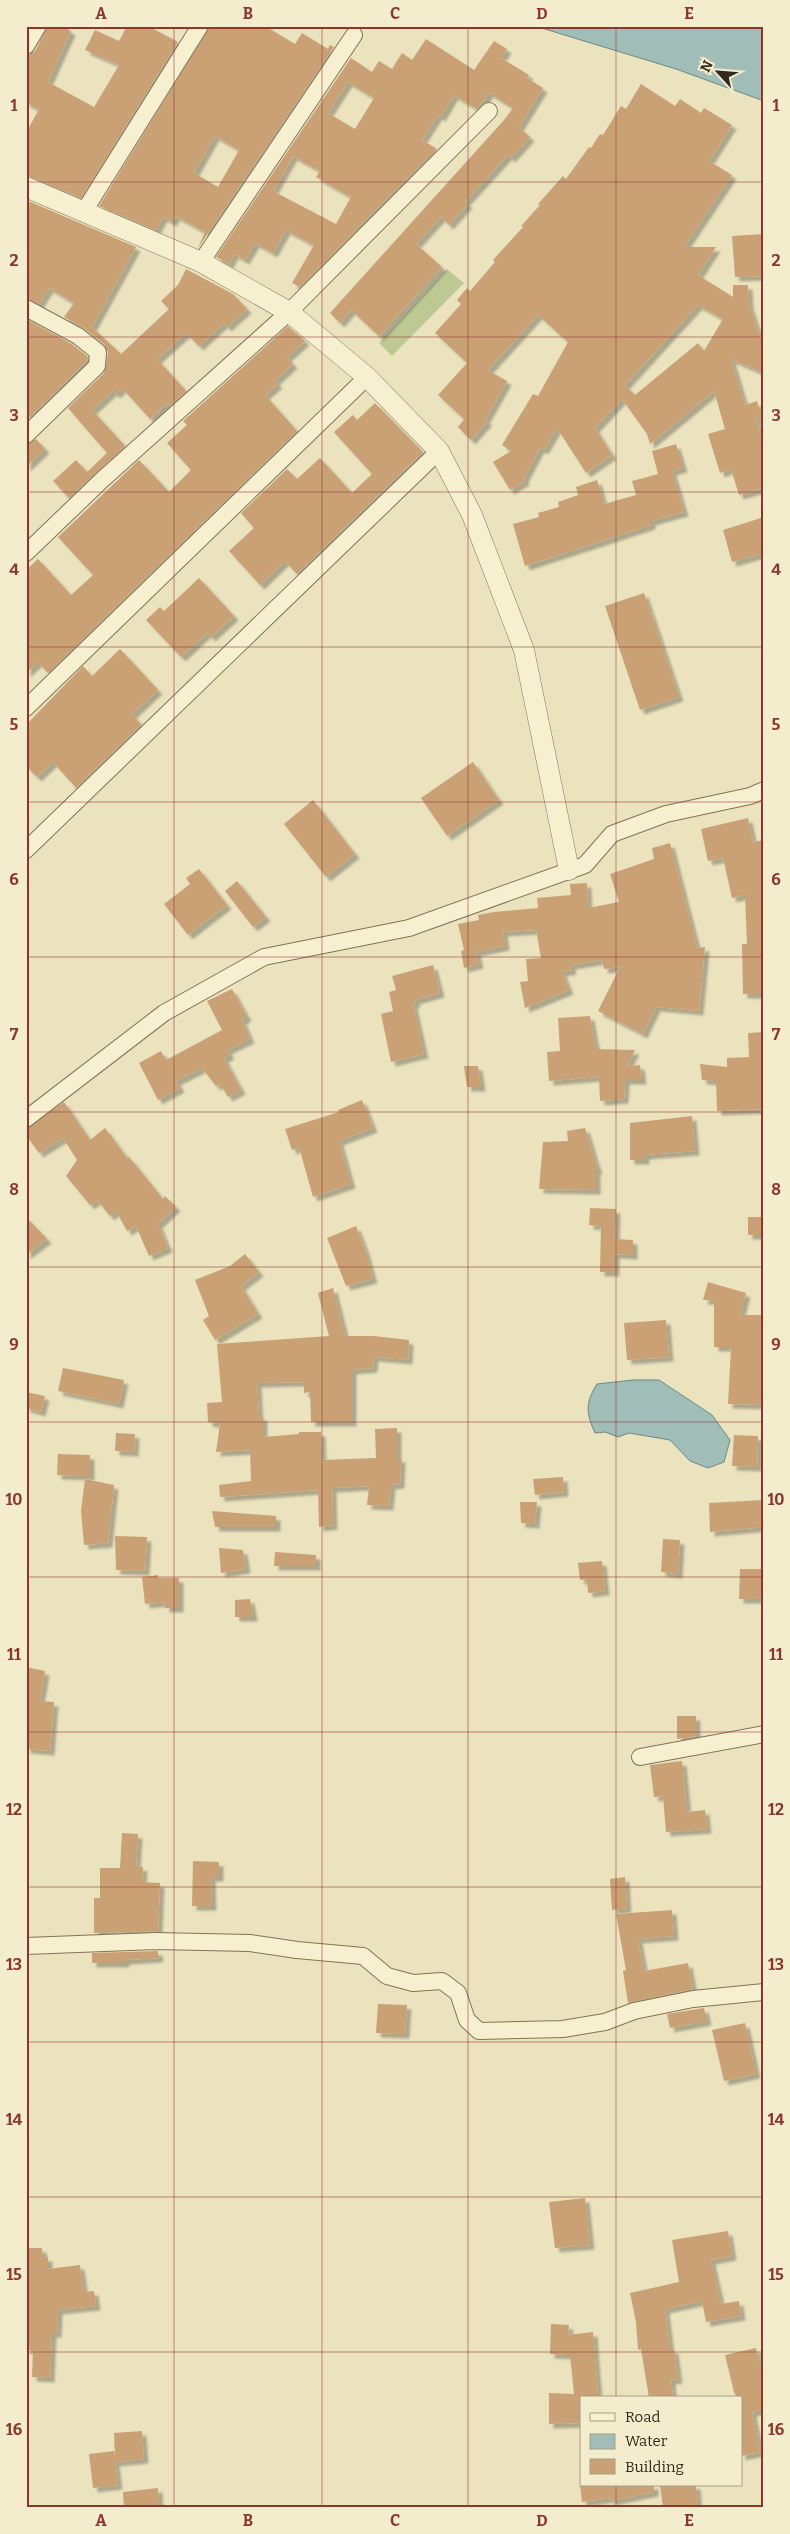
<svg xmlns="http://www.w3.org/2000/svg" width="790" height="2534" font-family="Bitter,serif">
<defs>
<filter id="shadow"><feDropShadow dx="4.5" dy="4.5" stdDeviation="1" flood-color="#0004"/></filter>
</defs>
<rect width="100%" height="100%" fill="#ebe3be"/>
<path fill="#bcc993" d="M447,269L464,283L392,356L379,343Z"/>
<path fill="#a1bdb8" stroke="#698a86" d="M535,26H764V101L676,69Z
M633,1380H659L712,1415L730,1440L724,1462L708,1468L690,1461L670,1440L629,1433L618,1437L605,1432L595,1433C586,1413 585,1403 597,1384Z"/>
<path fill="#c9a175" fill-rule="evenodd" filter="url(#shadow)" d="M48,26H63L71,31L48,82L94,107L119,65L85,50L95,30L119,41L127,26H148L178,42L81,198L26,175V133L39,109L26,103V56L35,51Z
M210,26H265L295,44L302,33L328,49L330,45L334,47L198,248L205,232L176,216L172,222L163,217L156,230L99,206ZM215,136L239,150L218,187L194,173Z
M426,39L474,70L494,41L507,49L501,58L529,75L527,78L543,88L519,127L530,137L511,158L508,155L465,202L468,204L449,225L441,217L416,244L442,267L379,336L351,310L340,323L330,313L504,120L513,108L489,93L477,109L454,95L441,117L438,115L422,140L437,149L360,226L358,225L354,233L300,287L292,283L314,245L286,230L273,253L255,243L245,260L234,254L229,264L216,257L351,58L372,72L379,61L392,69L402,53L412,60ZM348,82L374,98L355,129L328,113ZM293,156L320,171L316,177L351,197L336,224L273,191Z
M641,84L675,106L680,99L701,113L704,108L732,125L709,161L732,175L684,247H716L698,275L733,297V285H748L749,305L764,348V373L731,359L745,405L757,401L762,417L756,419L764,447V488L739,495L731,469L720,473L708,434L725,429L714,391L650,444L647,434L622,399L595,428L612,455L586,473L557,428L544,450L540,448L524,478L525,481L510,490L493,462L511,451L502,445L533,394L538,396L568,342L538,315L488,370L507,381L485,420L488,421L471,440L458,427L464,419L438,395L467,363L435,333L461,304L457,300L467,288L470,291L495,262L493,260L523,227L521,226L540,205L538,204L563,176L566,179L589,147L591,148L600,134L603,135L621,106L626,109ZM698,305L723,319L704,351L698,343L635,395L625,385Z
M26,200L136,247L92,327L121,354L169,309L161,301L178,285L186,269L233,294L247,309L227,327L224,323L199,346L186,333L157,359L186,391L170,406L167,403L150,419L122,388L116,394L113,391L92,410L125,446L69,498L53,481L76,460L87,472L107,453L68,408L104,373L108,352L104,344L84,328L64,317L74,303L49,288L39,304L26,298Z
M764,234V276L735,277L732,236Z
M26,319L72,344L88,357L87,361L26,421Z
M288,326L305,341L287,357L293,364L275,381L278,384L265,395L297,431L48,673L38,662L26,673V570L38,559L71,595L93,575L58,537L139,460L169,492L191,470L167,443L187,425L183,421Z
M375,403L423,452L297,574L285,561L260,585L229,551L254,528L241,513L287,469L297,479L320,458L352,493L372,474L334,432L353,415L357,420Z
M36,439L45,449L26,467V445Z
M676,444L683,468L672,471L684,512L651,521V525L525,566L513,524L539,517L538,513L559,507L558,502L578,495L576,487L597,480L604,504L636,495L632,481L658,474L652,451Z
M764,517V553L732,562L723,530Z
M199,578L234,616L211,637L207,633L181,657L146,620L160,607L164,611Z
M644,593L679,697L640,710L605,606Z
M120,649L158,690L132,714L141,725L76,788L53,762L37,777L26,766V725L83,666L92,676Z
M473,762L499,800L447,836L421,798Z
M313,800L355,854L326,877L284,824Z
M748,818L753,842L764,840V885H761L764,994H743L742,944H747L745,895L732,898L723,858L708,861L701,829Z
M670,843L697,948L705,947L699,1011L656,1007L643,1034L598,1011L620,967L604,969L602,960L571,965L572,970L562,972L569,990L525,1008L520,982L528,981L526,959L541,958L536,930L503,932L505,946L476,952L479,964L464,968L461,951L464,950L458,924L479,920L478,915L494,912L538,908L537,898L571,895L570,884L587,883L588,908L619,902L610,874L654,859L652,848Z
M199,869L227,905L188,935L164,904L190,884L186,878Z
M237,881L266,917L253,927L225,891Z
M433,965L440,993L415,1000L416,1003L413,1004L424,1054L391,1062L381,1014L393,1011L389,992L396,990L392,976Z
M232,989L247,1017L242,1020L250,1039L227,1050L230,1055L224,1058L241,1090L228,1097L220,1084L216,1086L202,1068L176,1081L180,1088L158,1100L139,1063L161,1051L166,1060L222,1030L207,1001Z
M590,1016L596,1049L635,1050L627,1066L640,1065L642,1080H625L624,1099L600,1101L599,1077L549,1081L547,1052L560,1051L558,1018Z
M764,1032V1109L717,1111L716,1081L702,1080L700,1064L727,1067V1058L749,1057L748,1033Z
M464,1066H478L481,1087H467Z
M362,1100L373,1128L339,1141L351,1184L313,1197L299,1147L292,1150L285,1129L339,1112L338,1110Z
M64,1102L90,1140L105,1128L127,1158L129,1157L163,1199L165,1196L176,1207L158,1224L168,1248L149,1256L136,1226L127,1231L116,1211L110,1216L97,1200L90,1205L66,1176L77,1160L63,1138L39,1153L26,1135V1129Z
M692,1116L695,1151L645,1155V1160H630V1123Z
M585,1128L598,1170H596V1190L539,1189L543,1142L568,1141L567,1131Z
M590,1208L616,1209L615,1239L633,1240V1255L615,1254V1272H600L601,1226L589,1225Z
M26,1217L47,1239L26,1255Z
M748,1217H764V1235H748Z
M356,1226L366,1253L373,1279L346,1286L327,1238Z
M245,1254L259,1272L241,1286L258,1314L215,1340L203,1320L209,1316L195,1280L230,1266Z
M708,1282L746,1293L740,1315H764V1405L728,1404L731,1347H714V1300H703Z
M333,1288L345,1336H374L409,1340L408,1360L374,1357L373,1368L352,1370V1422H311L310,1392L304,1393V1382L257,1383L259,1417L263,1416V1437L299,1434V1432H321L322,1460L376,1458L375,1429L397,1428V1458H401L400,1484L391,1485L389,1506L367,1505L369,1486L332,1488L333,1525L319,1527L318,1490L220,1497L219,1485L251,1481L250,1450L216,1452L220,1424L208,1422L207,1403L222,1402L217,1344L329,1336L318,1293Z
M666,1320L669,1357L627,1360L624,1323Z
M63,1368L124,1380L119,1404L58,1391Z
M26,1392L45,1396L41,1412L26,1408Z
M116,1433L135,1434L134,1452L115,1451Z
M734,1435L758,1436L757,1467L732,1466Z
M58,1454L90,1455V1476L57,1475Z
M563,1477L564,1492L535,1495L533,1479Z
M85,1479L114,1485L108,1543L84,1545L81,1511Z
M764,1500V1527L710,1532L709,1503Z
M520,1502H537L535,1524L521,1523Z
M212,1511L276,1516V1527H215Z
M115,1536L147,1537L145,1571L116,1570Z
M663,1539L680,1540L678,1574L661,1572Z
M219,1548L243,1550L246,1569L221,1573Z
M275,1552L316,1555V1566H274Z
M602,1561L605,1591L588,1593L587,1579L580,1580L578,1563Z
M740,1569H764V1599H739Z
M158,1575V1578H179V1608H165V1602L145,1604L142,1577Z
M250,1599L253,1617H235V1600Z
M26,1667L45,1671L40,1701L54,1702L50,1751L26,1749Z
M677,1716H696V1736L677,1739Z
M682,1761L687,1812L705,1810L707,1829L666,1832L663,1796L654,1797L650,1765Z
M122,1833L138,1834L136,1866L143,1867L142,1882L160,1883L158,1931L94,1933V1898H100V1868H120Z
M193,1861L219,1862V1877H211L212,1906H192Z
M625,1877L627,1908L612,1910L610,1879Z
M672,1910L674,1936L638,1939L644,1971L688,1963L693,1989L628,2003L623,1971L626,1970L616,1914Z
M158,1951L159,1958L125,1960V1963H92V1953Z
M378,2004L407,2005L405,2034L376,2033Z
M704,2008L707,2021L670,2028L667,2014Z
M745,2023L756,2074L724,2081L712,2030Z
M585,2198L590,2245L555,2248L549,2202Z
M728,2231L732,2256L711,2260L721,2304L739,2301L741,2316L706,2322L702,2301L665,2309L670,2349H674L678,2379L671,2380L673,2398H649L641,2349L638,2350L636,2322L630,2293L679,2282L672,2240Z
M26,2248H42L43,2257H48V2269L80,2265L84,2292L94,2291L96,2306L58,2310L57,2333H52L50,2378L32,2377L33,2350H26Z
M551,2324L569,2325L568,2335L593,2332L598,2396L581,2398V2423L549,2424V2393L574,2394L570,2355L550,2354Z
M756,2348L761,2371L764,2370V2409L752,2412L760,2452L741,2456V2398H737L734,2392L725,2355Z
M142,2431L144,2459L115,2462L118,2485L93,2488L89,2454L114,2451L115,2459L114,2433Z
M580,2485H654V2492L611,2501L610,2498L582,2502Z
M660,2485H696L698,2506L663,2508Z
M158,2488L159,2508H124L123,2492Z"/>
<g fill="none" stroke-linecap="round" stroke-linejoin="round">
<defs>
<path id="minor" d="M26,46L38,26
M83,213L200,26
M201,262L354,35
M26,308L78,336L98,352L97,366L26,435
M26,553L103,479L289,312L489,111
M26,708L367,377
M26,850L439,451
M26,1119L164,1013L264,957L409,928L585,865L612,834L666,814L750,796L764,790
M640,1757L764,1734
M26,1946L156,1941L250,1943L297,1950L363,1956L387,1976L413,1983L442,1981L458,1993L467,2020L479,2031L563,2029L605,2022L634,2011L693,1999L764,1992"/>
<path id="tertiary" d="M26,187L201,262L289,312L367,377L439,451L472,515L524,650L569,870"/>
</defs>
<use href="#minor" stroke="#837357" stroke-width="18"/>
<use href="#tertiary" stroke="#837357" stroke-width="21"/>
<use href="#minor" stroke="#f7f0d0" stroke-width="16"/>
<use href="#tertiary" stroke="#f7f0d0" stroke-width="20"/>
</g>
<path fill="none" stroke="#8f352a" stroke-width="1" stroke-opacity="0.55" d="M174,26V2508M322,26V2508M468,26V2508M616,26V2398M26,182H764M26,337H764M26,492H764M26,647H764M26,802H764M26,957H764M26,1112H764M26,1267H764M26,1422H764M26,1577H764M26,1732H764M26,1887H764M26,2042H764M26,2197H764M26,2352H764M616,2485V2508"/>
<rect width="790" height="2534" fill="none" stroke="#f3edcd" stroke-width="55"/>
<rect x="580" y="2396" width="162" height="90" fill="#f3edcd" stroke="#a69f86"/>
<rect x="590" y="2413" width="25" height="8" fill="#f7f0d0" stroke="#a69f86"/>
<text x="625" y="2422" font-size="15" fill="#33291c">Road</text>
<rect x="590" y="2434" width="25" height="15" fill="#a1bdb8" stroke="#a69f86"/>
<text x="625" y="2446" font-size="15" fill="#33291c">Water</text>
<rect x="590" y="2459" width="25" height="15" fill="#c9a175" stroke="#a69f86"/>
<text x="625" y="2472" font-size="15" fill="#33291c">Building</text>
<g transform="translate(718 72) rotate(296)" stroke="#f3edcd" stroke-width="4" paint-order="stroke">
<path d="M0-4L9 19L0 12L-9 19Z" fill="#33291c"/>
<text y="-8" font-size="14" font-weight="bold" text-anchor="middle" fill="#33291c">N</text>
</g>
<rect x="28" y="28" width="734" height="2478" fill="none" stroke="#8f352a" stroke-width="2"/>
<g font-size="16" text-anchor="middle" font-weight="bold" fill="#8f352a">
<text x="101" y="19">A</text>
<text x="248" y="19">B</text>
<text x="395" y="19">C</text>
<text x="542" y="19">D</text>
<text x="689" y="19">E</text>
<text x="14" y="111">1</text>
<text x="776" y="111">1</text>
<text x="14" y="266">2</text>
<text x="776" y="266">2</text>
<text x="14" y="421">3</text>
<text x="776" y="421">3</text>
<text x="14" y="575">4</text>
<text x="776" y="575">4</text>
<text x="14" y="730">5</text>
<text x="776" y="730">5</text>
<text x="14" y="885">6</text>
<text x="776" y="885">6</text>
<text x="14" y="1040">7</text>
<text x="776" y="1040">7</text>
<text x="14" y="1195">8</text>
<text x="776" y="1195">8</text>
<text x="14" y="1350">9</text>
<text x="776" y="1350">9</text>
<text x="14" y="1505">10</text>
<text x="776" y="1505">10</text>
<text x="14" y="1660">11</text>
<text x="776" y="1660">11</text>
<text x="14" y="1815">12</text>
<text x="776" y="1815">12</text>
<text x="14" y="1970">13</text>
<text x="776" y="1970">13</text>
<text x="14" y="2125">14</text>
<text x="776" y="2125">14</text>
<text x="14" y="2280">15</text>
<text x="776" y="2280">15</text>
<text x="14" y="2435">16</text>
<text x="776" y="2435">16</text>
<text x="101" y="2526">A</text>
<text x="248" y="2526">B</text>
<text x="395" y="2526">C</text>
<text x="542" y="2526">D</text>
<text x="689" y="2526">E</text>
</g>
</svg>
